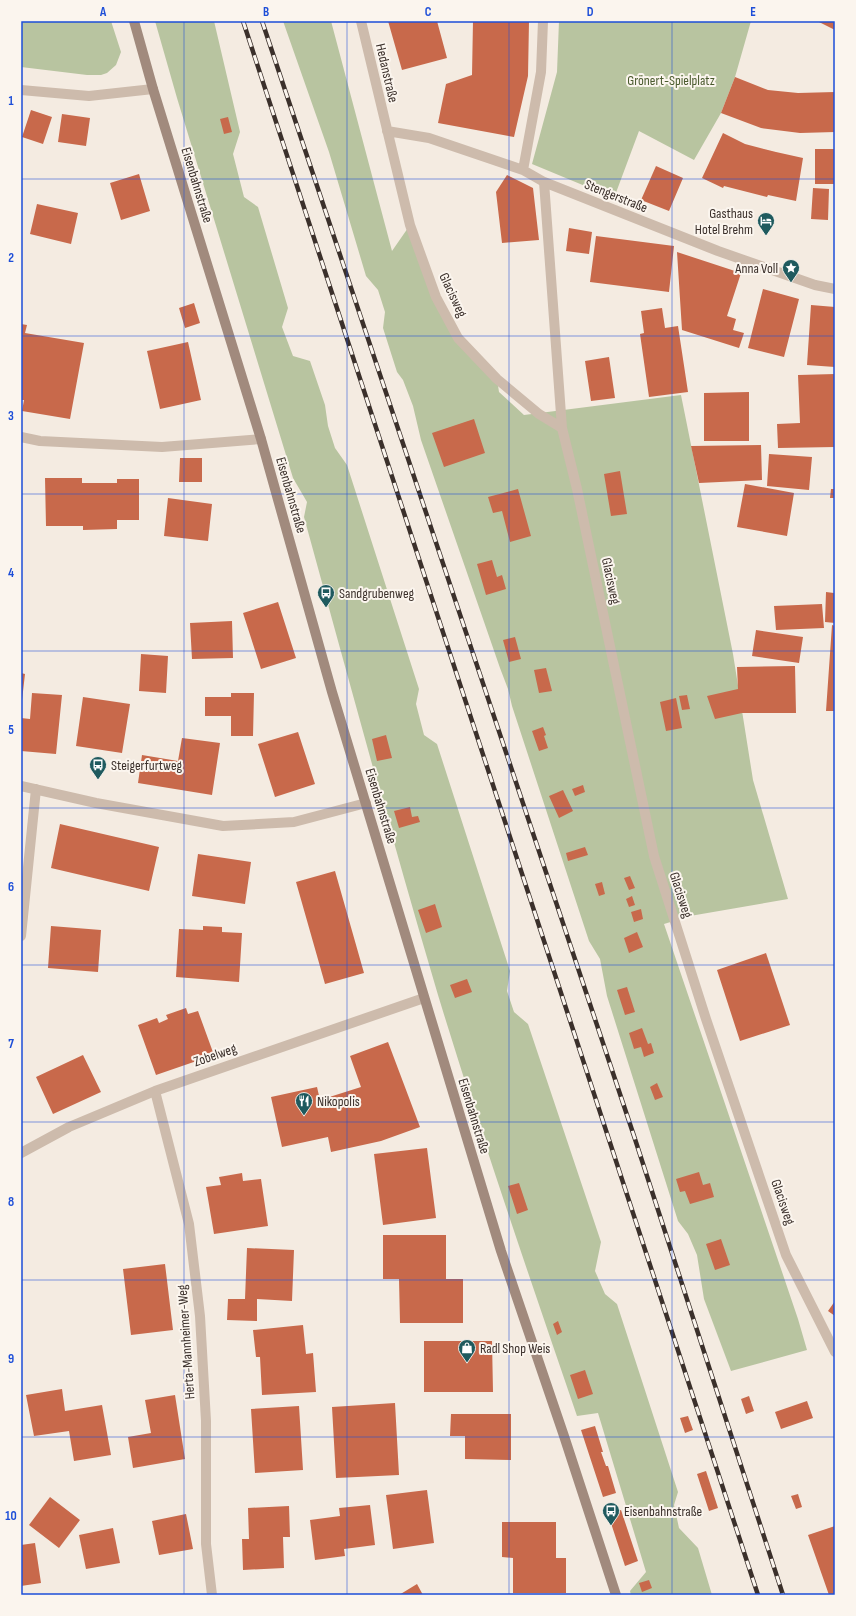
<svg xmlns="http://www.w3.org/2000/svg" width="856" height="1616" font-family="'Sofia Sans Condensed',sans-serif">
<rect width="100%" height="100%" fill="#f4ebe1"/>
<path fill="#b8c4a0" d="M21,21H111L121,52L116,65L107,73L101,75H87L21,67Z
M155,21H214L240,132L233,154L244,197L258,207L288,308L282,327L293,356L310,361L325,405L328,426L335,448L347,465L419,689L416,704L424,735L437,744L510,971L507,991L514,1012L528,1024L601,1242L595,1271L605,1294L617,1304L678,1492L674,1505L679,1528L698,1548L712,1595H631L630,1591L646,1572L598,1413L577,1416C529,1276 481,1136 438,995C391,836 348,677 304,517L307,502L293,478L177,98Z
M283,21H331L392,251L410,225L458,338L497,379L499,392L524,415L681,395L733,654L753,780L788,899L690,916L664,924L798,1319L807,1350L731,1371L704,1299L697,1255L688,1234L678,1221L607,996L600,959L589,941L512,706L508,689L500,668L421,440L413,406L403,380L397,372L383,328L385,312L378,290L366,276L329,152Z
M559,21H751L735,77L721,113L694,160L639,131L614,198L532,164L557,72Z"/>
<path fill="#c8694b" d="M388,21H437L447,58L402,70Z
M473,21H529L528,76L514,137L438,123L446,84L472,75Z
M817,21H835V30Z
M735,77L768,90L798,93L835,92V132L800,133L761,128L721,113Z
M31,110L52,117L43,144L22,137Z
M62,114L90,118L86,146L58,142Z
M228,117L232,132L224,134L220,119Z
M723,133L745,144L776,152L803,158L796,201L768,195L767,197L724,186L723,188L702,178Z
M815,149H835V184H815Z
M656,166L683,178L669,211L641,200Z
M139,174L150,211L121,220L110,183Z
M507,175L533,188L539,240L502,243L496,192Z
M813,188L829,189L828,220L811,219Z
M37,204L78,213L71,244L30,234Z
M569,228L592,232L589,254L566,251Z
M596,236L674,246L669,292L590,282Z
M677,252L741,273L727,316L736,319L733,330L744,333L739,348L682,330Z
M763,289L799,299L784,357L748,348Z
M194,303L200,323L185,328L179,308Z
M811,305L835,307V367L807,365Z
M662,308L665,328L678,326L688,392L649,397L640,334L644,333L641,311Z
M21,324L27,325L25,333L84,343L70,419L22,411L24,400H21Z
M188,342L201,400L160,409L147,351Z
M609,357L615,398L591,401L585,361Z
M835,374V447L778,448L777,424L800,423L798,375Z
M749,392V441H704V393Z
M474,419L485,453L444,467L432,433Z
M761,445L762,480L699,483L691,446Z
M769,454L812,457L809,490L767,486Z
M180,458H202V482H179Z
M620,471L627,514L611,516L604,474Z
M45,478H82V483H117V479H139V520H117V529L83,530V526H46Z
M745,484L794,493L787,536L737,527Z
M518,489L531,536L510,542L502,511L493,513L488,497Z
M831,489H835V498H830Z
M168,498L212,504L208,541L164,536Z
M492,560L497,577L502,575L506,589L486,595L477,564Z
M834,585H835V623L825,622L826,592L834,593Z
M278,602L296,658L261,669L243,613Z
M822,604L824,628L776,630L774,606Z
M232,621L233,658L192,659L190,623Z
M832,625L835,626V711H826Z
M756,630L803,637L799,663L752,656Z
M515,637L521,659L509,662L503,640Z
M141,654L168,656L166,693L139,691Z
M795,666L796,713H742L715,719L707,696L738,689L737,667Z
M546,668L552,691L539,693L534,670Z
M21,673L25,674L22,700H21Z
M32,693L62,695L56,754L21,751V718L30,719Z
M231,693H254L253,736H231V716H205V697H231Z
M687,695L690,709L682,710L679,696Z
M83,697L130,704L122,753L76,746Z
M676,698L682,728L666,731L660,702Z
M543,727L546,735L544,736L548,748L539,751L532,731Z
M298,732L315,784L275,797L258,744Z
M386,735L392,758L377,761L372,739Z
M182,738L220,743L212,795L138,783L142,755L178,761Z
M583,785L585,792L575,796L572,789Z
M563,790L573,811L559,818L549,796Z
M410,807L412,817L418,816L420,822L399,828L394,811Z
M60,824L159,847L149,891L51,868Z
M585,847L588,855L568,861L566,853Z
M198,854L251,862L245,904L192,896Z
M335,871L364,973L325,984L296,882Z
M630,876L635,888L629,890L624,878Z
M602,882L605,894L599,896L595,884Z
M632,896L635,905L629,907L626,899Z
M435,904L442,927L426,933L418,910Z
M641,909L643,919L634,922L631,912Z
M51,926L101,930L98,972L48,968Z
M203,926L222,927V932L242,933L239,982L176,977L179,929L203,930Z
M637,932L643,947L629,953L624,938Z
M766,953L790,1025L740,1041L717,970Z
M467,979L472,992L455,998L450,985Z
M627,987L635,1012L625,1015L617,990Z
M186,1008L188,1014L198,1011L214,1055L156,1075L138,1025L157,1018L159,1023L168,1019L166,1015Z
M642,1028L648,1044L651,1043L654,1053L644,1057L641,1047L634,1049L629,1033Z
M388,1042L420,1127L381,1141L331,1152L328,1137L282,1147L271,1097L317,1087L320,1100L361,1087L350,1056Z
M83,1055L101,1092L53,1114L36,1077Z
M657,1083L663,1097L655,1100L650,1087Z
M427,1148L436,1218L383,1225L374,1154Z
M699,1172L703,1185L710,1183L714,1197L690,1204L685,1191L680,1192L676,1179Z
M242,1173L243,1181L261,1179L268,1226L214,1234L206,1187L221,1185L219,1177Z
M519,1183L528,1210L517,1214L508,1186Z
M383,1235H446V1279H463V1323H400L399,1279H383Z
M721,1239L730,1265L715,1270L706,1244Z
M247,1248L294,1250L292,1301L257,1299V1321L227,1320L228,1299H245Z
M165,1264L173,1330L131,1335L123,1269Z
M835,1301V1316L828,1311Z
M558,1321L562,1332L557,1335L553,1324Z
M303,1325L306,1354L313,1353L316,1392L262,1395L260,1357H256L253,1330Z
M424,1341H492L493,1392H424Z
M585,1370L593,1394L578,1399L570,1375Z
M62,1389L65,1411L102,1405L111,1455L74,1461L69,1431L34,1436L26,1395Z
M175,1395L185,1459L133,1468L128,1437L151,1433L145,1400Z
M749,1396L754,1411L746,1414L741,1399Z
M807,1401L813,1418L781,1429L775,1412Z
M395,1403L399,1475L336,1478L332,1407Z
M299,1406L303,1470L255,1473L251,1409Z
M451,1414H511V1460L465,1459V1436H450Z
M688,1416L693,1430L685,1433L680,1418Z
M595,1426L603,1452H601L606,1466H608L616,1493L603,1497L581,1430Z
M706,1471L718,1508L709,1511L697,1474Z
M427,1490L434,1543L393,1549L386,1495Z
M798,1494L802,1507L796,1509L791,1496Z
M50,1497L80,1520L59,1548L29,1525Z
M370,1505L375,1545L344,1549L345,1556L315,1560L310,1520L340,1516L339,1508Z
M289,1506L290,1537H283L284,1568L243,1570L242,1539H249L248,1508Z
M621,1510L638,1561L625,1566L608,1514Z
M186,1514L193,1549L159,1555L152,1521Z
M502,1522H556V1558H566V1593H513V1558L502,1557Z
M835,1526V1595H829L808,1535Z
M113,1528L120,1563L86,1569L79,1535Z
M35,1543L41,1583L21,1586V1545Z
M649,1580L652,1588L642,1592L639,1583Z
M417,1584L423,1595H399Z"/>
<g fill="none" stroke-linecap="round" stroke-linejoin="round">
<path stroke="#cdbbac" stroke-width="10" d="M361,21L410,225L436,297L458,338L497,379L539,414L562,428L577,489L654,856L706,1019L786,1255L835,1352
M21,90L89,96L153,89
M387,131L429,138L523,170L544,182L718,251L815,285L835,289
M523,170L541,72L543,21
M544,182L562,428
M21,437L40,441L162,447L261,439
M21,786L96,803L223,826L294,822L366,803
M21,936L36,789
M155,1091L189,1224L200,1316L206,1421V1544L212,1595
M21,1153L69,1127L155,1091L424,998"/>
<path stroke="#a18a7d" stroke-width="10" d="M134,21L153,89L261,439L332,692L501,1251L564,1436L616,1595"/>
<defs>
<path id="rail" d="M243,21L758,1595
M262,21L634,1136L783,1595"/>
</defs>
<use href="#rail" stroke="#3b302b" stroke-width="4.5"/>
<use href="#rail" stroke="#fbf5ee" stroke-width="3" stroke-dasharray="9" stroke-linecap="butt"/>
</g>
<path fill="none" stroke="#1d4ed8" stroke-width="1" stroke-opacity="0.55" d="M184,21V1595M347,21V1595M509,21V1595M672,21V1595M21,179H835M21,336H835M21,494H835M21,651H835M21,808H835M21,965H835M21,1122H835M21,1280H835M21,1437H835"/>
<defs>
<symbol id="hotel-pin" viewBox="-11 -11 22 30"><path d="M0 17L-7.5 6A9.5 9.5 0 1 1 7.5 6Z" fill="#1f5a5e" stroke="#fbf5ee"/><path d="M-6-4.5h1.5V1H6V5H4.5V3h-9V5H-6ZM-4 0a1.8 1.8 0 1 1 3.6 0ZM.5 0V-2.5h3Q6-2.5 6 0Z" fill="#fff"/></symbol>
<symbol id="sight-pin" viewBox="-11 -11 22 30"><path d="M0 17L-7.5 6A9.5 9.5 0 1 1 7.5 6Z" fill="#1f5a5e" stroke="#fbf5ee"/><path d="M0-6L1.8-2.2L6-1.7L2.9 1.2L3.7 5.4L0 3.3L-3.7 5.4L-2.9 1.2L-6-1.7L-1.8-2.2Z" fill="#fff"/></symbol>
<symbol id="bus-pin" viewBox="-11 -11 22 30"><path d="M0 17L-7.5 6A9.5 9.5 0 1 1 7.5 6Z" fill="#1f5a5e" stroke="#fbf5ee"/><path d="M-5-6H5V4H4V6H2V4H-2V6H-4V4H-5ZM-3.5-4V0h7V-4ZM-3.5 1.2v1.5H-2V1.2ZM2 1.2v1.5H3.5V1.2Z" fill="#fff"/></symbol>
<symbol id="restaurant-pin" viewBox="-11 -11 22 30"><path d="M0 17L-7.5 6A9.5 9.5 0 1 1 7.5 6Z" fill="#1f5a5e" stroke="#fbf5ee"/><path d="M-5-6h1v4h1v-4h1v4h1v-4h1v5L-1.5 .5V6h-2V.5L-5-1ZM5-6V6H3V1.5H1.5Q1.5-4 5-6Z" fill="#fff"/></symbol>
<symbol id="shop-pin" viewBox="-11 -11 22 30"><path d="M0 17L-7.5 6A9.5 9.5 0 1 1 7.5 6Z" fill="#1f5a5e" stroke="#fbf5ee"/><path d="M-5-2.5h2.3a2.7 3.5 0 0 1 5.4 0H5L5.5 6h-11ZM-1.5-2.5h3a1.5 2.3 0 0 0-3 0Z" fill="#fff"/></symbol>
</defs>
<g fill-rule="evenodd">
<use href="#hotel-pin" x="756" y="211" width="20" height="27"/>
<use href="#sight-pin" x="781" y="258" width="20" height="27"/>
<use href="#bus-pin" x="316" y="583" width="20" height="27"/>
<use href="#bus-pin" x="88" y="755" width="20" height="27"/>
<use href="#restaurant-pin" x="294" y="1091" width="20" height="27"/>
<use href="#shop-pin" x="457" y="1338" width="20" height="27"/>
<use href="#bus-pin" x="601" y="1501" width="20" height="27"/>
</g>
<g text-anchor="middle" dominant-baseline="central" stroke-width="4" stroke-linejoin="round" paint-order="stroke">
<g font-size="14" fill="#3b302b" stroke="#fbf5ee">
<text transform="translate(387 73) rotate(77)">Hedanstraße</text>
<text transform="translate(197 185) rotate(73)">Eisenbahnstraße</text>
<text transform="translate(616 196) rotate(22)">Stengerstraße</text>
<text transform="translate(453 295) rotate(65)">Glacisweg</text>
<text transform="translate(291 495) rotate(74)">Eisenbahnstraße</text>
<text transform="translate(611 581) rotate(78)">Glacisweg</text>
<text transform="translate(381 806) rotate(73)">Eisenbahnstraße</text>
<text transform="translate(681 895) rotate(72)">Glacisweg</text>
<text transform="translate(215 1055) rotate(-19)">Zobelweg</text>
<text transform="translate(474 1116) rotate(73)">Eisenbahnstraße</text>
<text transform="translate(783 1202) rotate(71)">Glacisweg</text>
<text transform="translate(186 1342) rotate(-94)">Herta-Mannheimer-Weg</text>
</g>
<g font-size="14" fill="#4a5a2e" stroke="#fbf5ee">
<text x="671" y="80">Grönert-Spielplatz</text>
</g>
<g font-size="14" fill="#3b302b" stroke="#fbf5ee" text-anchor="start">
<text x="753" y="213" text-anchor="end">Gasthaus<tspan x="753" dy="16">Hotel Brehm</tspan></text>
<text x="778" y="268" text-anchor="end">Anna Voll</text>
<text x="339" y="593">Sandgrubenweg</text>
<text x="111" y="765">Steigerfurtweg</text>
<text x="317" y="1101">Nikopolis</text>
<text x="480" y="1348">Radl Shop Weis</text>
<text x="624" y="1511">Eisenbahnstraße</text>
</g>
</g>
<rect width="856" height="1616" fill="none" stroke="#fbf5ee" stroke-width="44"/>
<rect x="22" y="22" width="812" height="1572" fill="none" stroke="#1d4ed8" stroke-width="1.5"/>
<g font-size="13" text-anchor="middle" font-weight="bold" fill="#1d4ed8">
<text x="103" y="16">A</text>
<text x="266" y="16">B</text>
<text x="428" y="16">C</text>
<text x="590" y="16">D</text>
<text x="753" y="16">E</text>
<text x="11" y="105">1</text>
<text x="11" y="262">2</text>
<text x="11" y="420">3</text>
<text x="11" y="577">4</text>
<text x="11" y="734">5</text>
<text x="11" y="891">6</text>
<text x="11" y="1048">7</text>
<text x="11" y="1206">8</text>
<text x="11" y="1363">9</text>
<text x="11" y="1520">10</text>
</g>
</svg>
